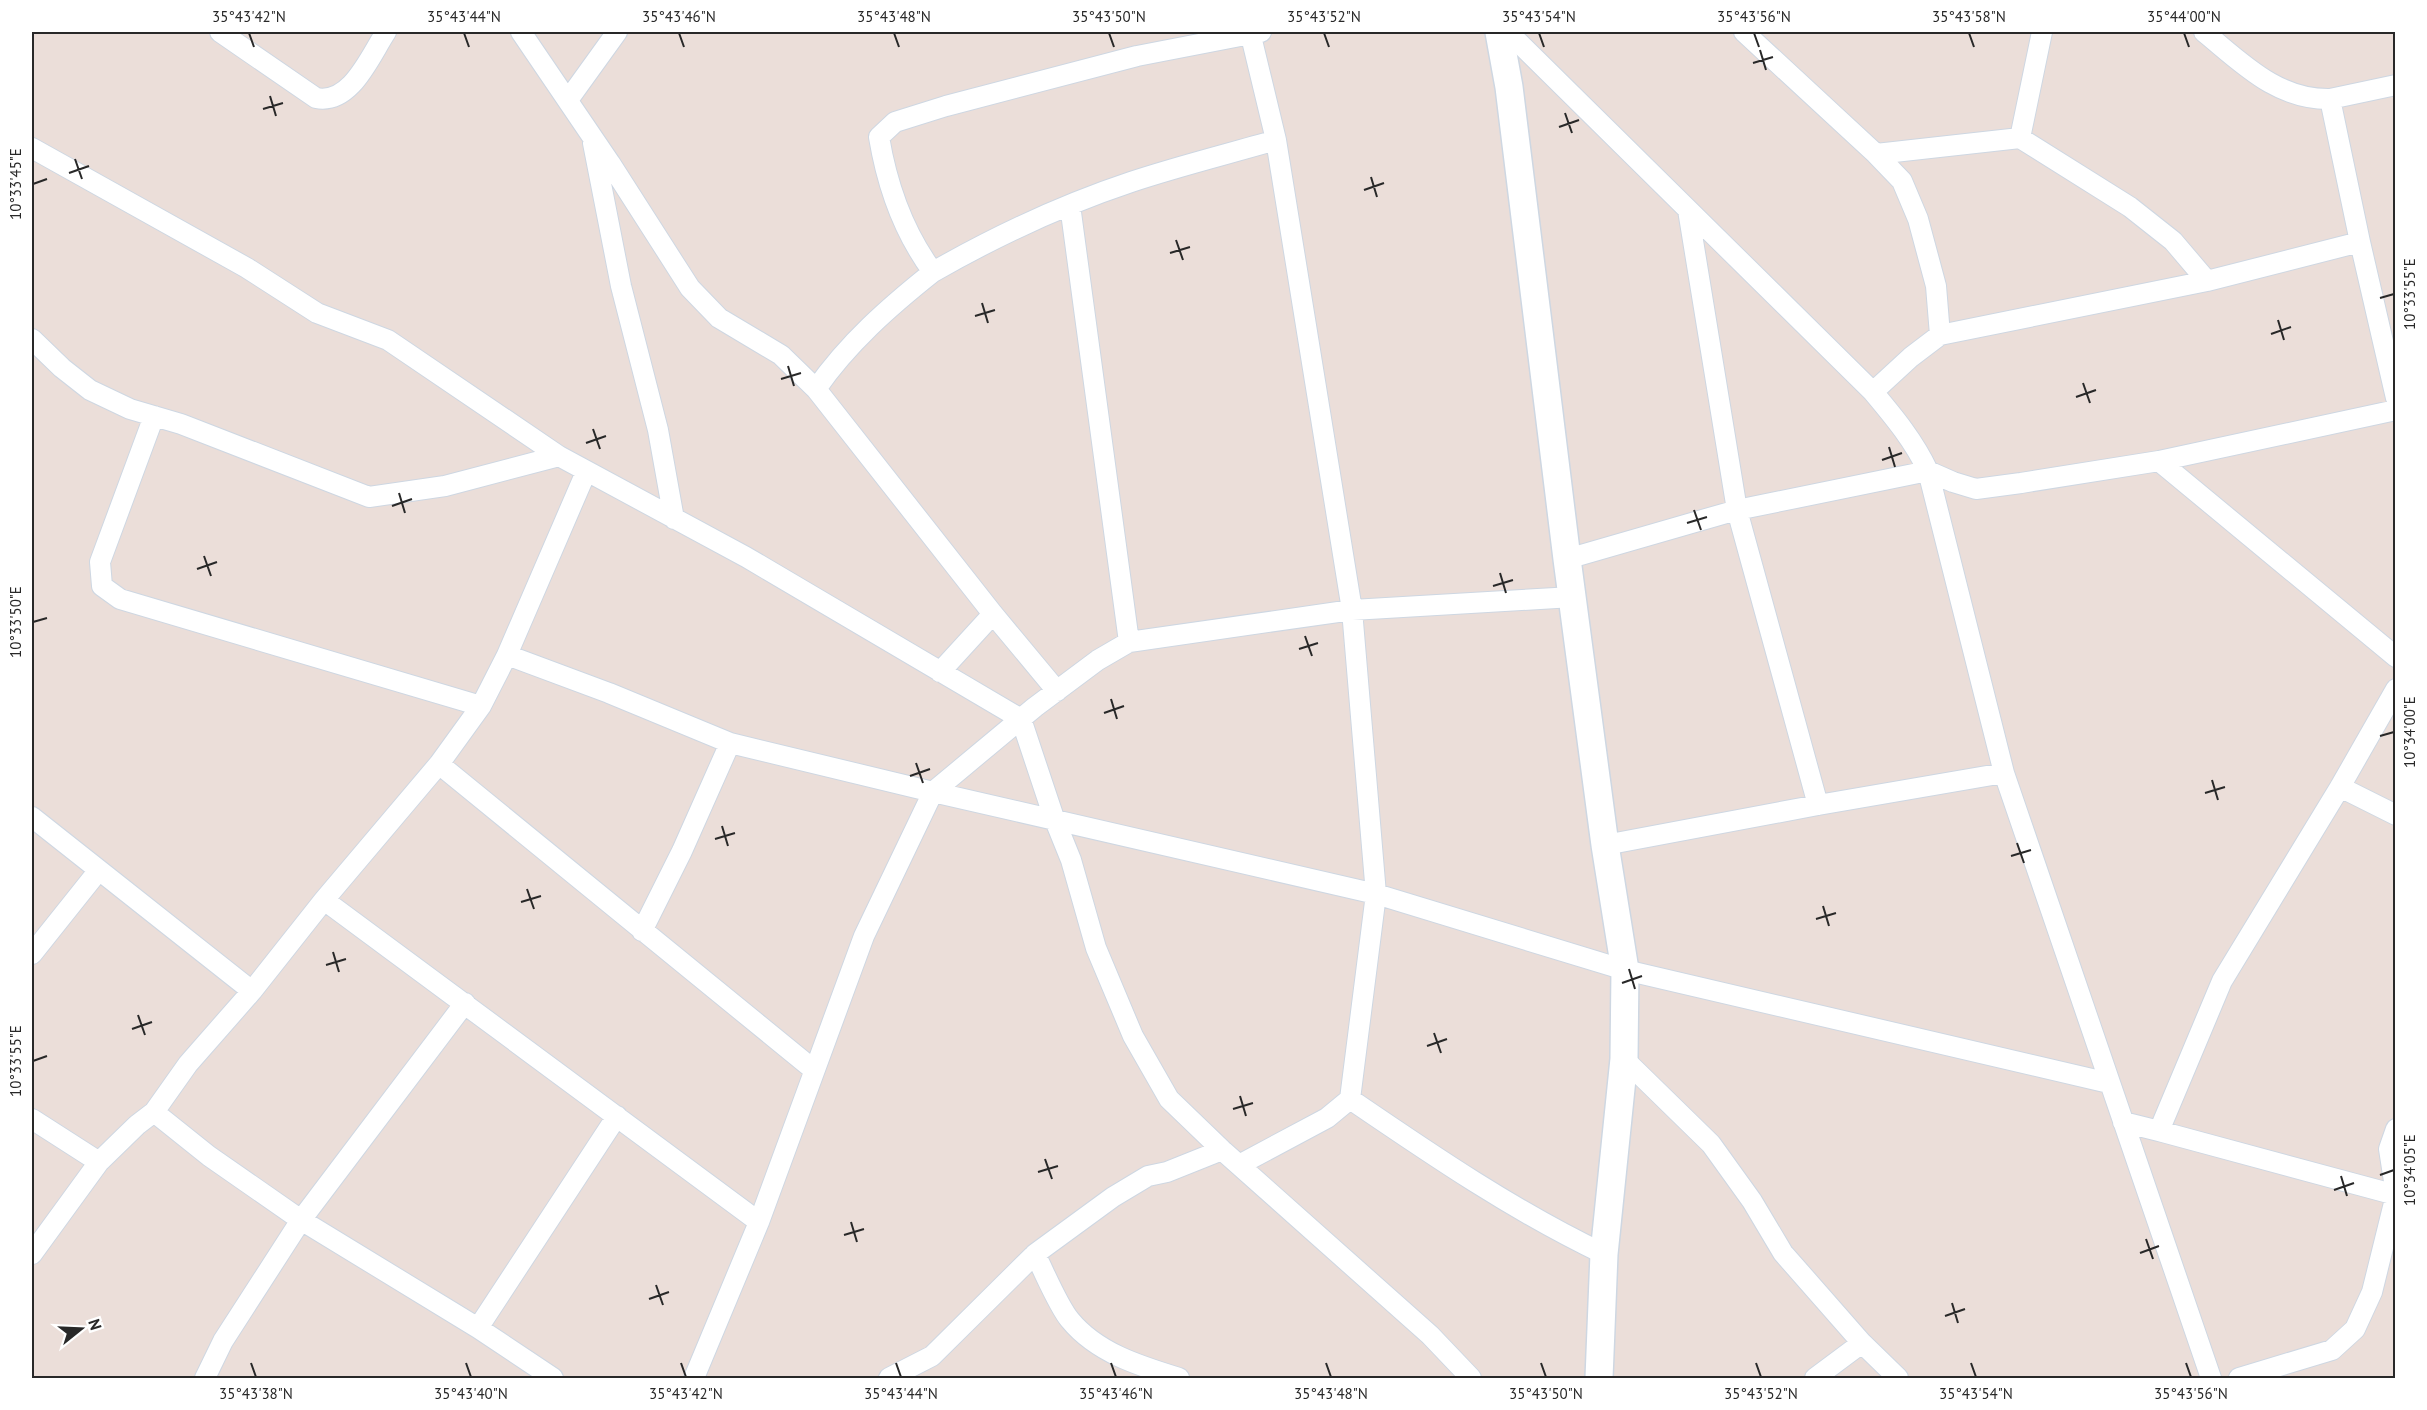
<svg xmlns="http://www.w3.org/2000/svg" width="2427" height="1410" font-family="'PT Sans',sans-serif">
<rect width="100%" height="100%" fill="#ebded9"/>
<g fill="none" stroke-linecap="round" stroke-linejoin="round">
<defs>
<path id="street" d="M220,32L316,98C351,105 370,56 386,32
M521,32L610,163L690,288L719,318L781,355L816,389L993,614L1057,691
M1508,32L1873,392C1894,417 1914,441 1928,471L2004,773L2211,1378
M1744,32L1876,154L1902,181L1918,219L1936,286L1940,335
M2204,32C2242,63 2277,100 2330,99L2360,242
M2330,99L2396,85
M568,100L617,32
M2020,138L2042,32
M593,143L621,286L658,430L674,519
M32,148L247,268L317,313L388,340L559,456L746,557L1021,719L1054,818L1071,860L1096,948L1133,1036L1169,1099L1222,1150L1430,1335L1471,1378
M1876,154L2020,138L2130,207L2173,241L2207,281
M1070,205L1129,642
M1688,210L1737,510L1818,805
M933,272C996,236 1062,205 1131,182C1179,166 1228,154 1276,140
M32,339L62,368L90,390L130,409L181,424L369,497L445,486L559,456
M816,389C848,343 889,307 933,272C904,233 887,185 879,137L895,122L946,106L1137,56L1261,32
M1873,392L1911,357L1940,335L2207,281L2360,242L2396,398
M154,416L100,562L102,586L120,599L481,706
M2159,461L2396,657
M1567,559L1737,510L1928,471L1953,482L1976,489L2021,483L2159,461L2396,410
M507,655L586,472
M940,672L993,614
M439,764L814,1070
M2340,787L2396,815
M32,817L99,870L32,954
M1605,845L1818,805L2004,773
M99,870L252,991L324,900L439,764L481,706L507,655L609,693L730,743L933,792L1376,894L1625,970L2109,1083
M324,900L759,1222
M642,931L682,851L730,743
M465,1003L301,1220L478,1328L553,1378
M1624,1059L1711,1144L1752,1201L1783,1253L1862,1343L1898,1378
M1350,1099C1432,1155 1514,1211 1604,1254
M154,1112L209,1156L301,1220L223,1341L205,1378
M32,1119L99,1162L32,1254
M2123,1122L2159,1131L2222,981L2340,787L2396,689
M2396,1129L2389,1149L2396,1194
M2159,1131L2396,1195
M99,1162L137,1125L154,1112L188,1064L252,991
M1239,1165L1327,1118L1350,1099L1376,894L1352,610L1276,140L1250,32
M1035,1254C1044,1271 1058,1306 1070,1320C1097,1353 1140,1366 1179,1378
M478,1328L617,1116
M694,1378L759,1222L864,936L933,792L1035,707L1098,660L1129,642L1352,610L1573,597
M889,1378L932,1356L1035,1254L1113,1197L1148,1176L1167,1172L1222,1150
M1815,1378L1862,1343
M2239,1378L2332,1350L2355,1329L2372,1292L2396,1195"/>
<path id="secondary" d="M1499,32L1509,87L1567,559L1605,845L1625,970L1624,1059L1604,1254L1599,1378"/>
</defs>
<use href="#street" stroke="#ced7e2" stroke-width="22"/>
<use href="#secondary" stroke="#ced7e2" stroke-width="30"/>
<use href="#street" stroke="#fff" stroke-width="20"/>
<use href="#secondary" stroke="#fff" stroke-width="27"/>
</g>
<path fill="none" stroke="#282828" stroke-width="2" d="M249,33L254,47M464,33L469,47M679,33L684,47M894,33L899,47M1109,33L1114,47M1324,33L1329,47M1539,33L1544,47M1754,33L1759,47M1969,33L1974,47M2184,33L2189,47M1760,50L1766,70M1753,63L1773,57M270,96L276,116M263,109L283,103M1565,113L1572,133M1559,127L1579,120M75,159L82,179M69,173L89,166M1371,177L1377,197M33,184L47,179M1364,190L1384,183M1176,240L1183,260M1170,253L1190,247M2380,298L2394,294M982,303L988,323M975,316L995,310M2278,320L2284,340M2271,334L2291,327M788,366L794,386M781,379L801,373M2083,383L2090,403M2076,397L2096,390M593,429L600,449M586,443L606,436M1889,447L1895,467M1882,460L1902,453M399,493L405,513M392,506L412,499M1694,510L1701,530M1687,523L1707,517M204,556L211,576M197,569L217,562M1500,573L1506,593M1493,586L1513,580M33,622L47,618M1305,636L1312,656M1299,649L1318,643M1111,699L1117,719M1104,713L1124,706M2380,736L2394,732M916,763L923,783M910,776L930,769M2212,780L2218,800M2205,793L2225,787M722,826L728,846M715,839L735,833M2017,843L2024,863M2011,856L2031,850M527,889L534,909M521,902L541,896M1823,906L1829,926M1816,919L1836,913M333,952L339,972M326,965L346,959M1629,969L1635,989M1622,983L1642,976M138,1015L145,1035M132,1029L152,1022M1434,1033L1441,1053M1427,1046L1447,1039M33,1061L47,1056M1240,1096L1246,1116M1233,1109L1253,1103M1045,1159L1052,1179M1038,1172L1058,1166M2380,1175L2394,1170M2341,1176L2347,1196M2334,1190L2354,1183M851,1222L857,1242M844,1235L864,1229M2146,1239L2153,1259M2140,1253L2159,1246M656,1285L663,1305M649,1299L669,1292M1952,1303L1958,1323M1945,1316L1965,1309M251,1363L256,1377M466,1363L471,1377M681,1363L686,1377M896,1363L901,1377M1111,1363L1116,1377M1326,1363L1331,1377M1541,1363L1546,1377M1756,1363L1761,1377M1971,1363L1976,1377M2186,1363L2191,1377"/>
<rect width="2427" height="1410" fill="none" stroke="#ffffff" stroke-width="66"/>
<g transform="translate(81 1329) rotate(72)" stroke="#ffffff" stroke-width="4.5" paint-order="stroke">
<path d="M0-4.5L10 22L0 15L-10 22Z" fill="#282828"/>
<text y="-9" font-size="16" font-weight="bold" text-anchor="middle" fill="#282828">N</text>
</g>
<rect x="33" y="33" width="2361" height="1344" fill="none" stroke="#282828" stroke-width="2"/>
<g font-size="15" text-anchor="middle" fill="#282828">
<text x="249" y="22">35°43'42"N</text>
<text x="464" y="22">35°43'44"N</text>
<text x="679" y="22">35°43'46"N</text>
<text x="894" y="22">35°43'48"N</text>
<text x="1109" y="22">35°43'50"N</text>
<text x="1324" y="22">35°43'52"N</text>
<text x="1539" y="22">35°43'54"N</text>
<text x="1754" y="22">35°43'56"N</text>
<text x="1969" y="22">35°43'58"N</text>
<text x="2184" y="22">35°44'00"N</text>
<text transform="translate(16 184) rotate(-90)" y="5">10°33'45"E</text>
<text transform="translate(2410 294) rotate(-90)" y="5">10°33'55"E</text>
<text transform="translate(16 622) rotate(-90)" y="5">10°33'50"E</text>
<text transform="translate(2410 732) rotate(-90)" y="5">10°34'00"E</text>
<text transform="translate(16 1061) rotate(-90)" y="5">10°33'55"E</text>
<text transform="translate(2410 1170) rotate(-90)" y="5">10°34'05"E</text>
<text x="256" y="1399">35°43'38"N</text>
<text x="471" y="1399">35°43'40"N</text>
<text x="686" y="1399">35°43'42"N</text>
<text x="901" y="1399">35°43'44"N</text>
<text x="1116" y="1399">35°43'46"N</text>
<text x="1331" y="1399">35°43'48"N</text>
<text x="1546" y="1399">35°43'50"N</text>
<text x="1761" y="1399">35°43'52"N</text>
<text x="1976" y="1399">35°43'54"N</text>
<text x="2191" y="1399">35°43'56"N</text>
</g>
</svg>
